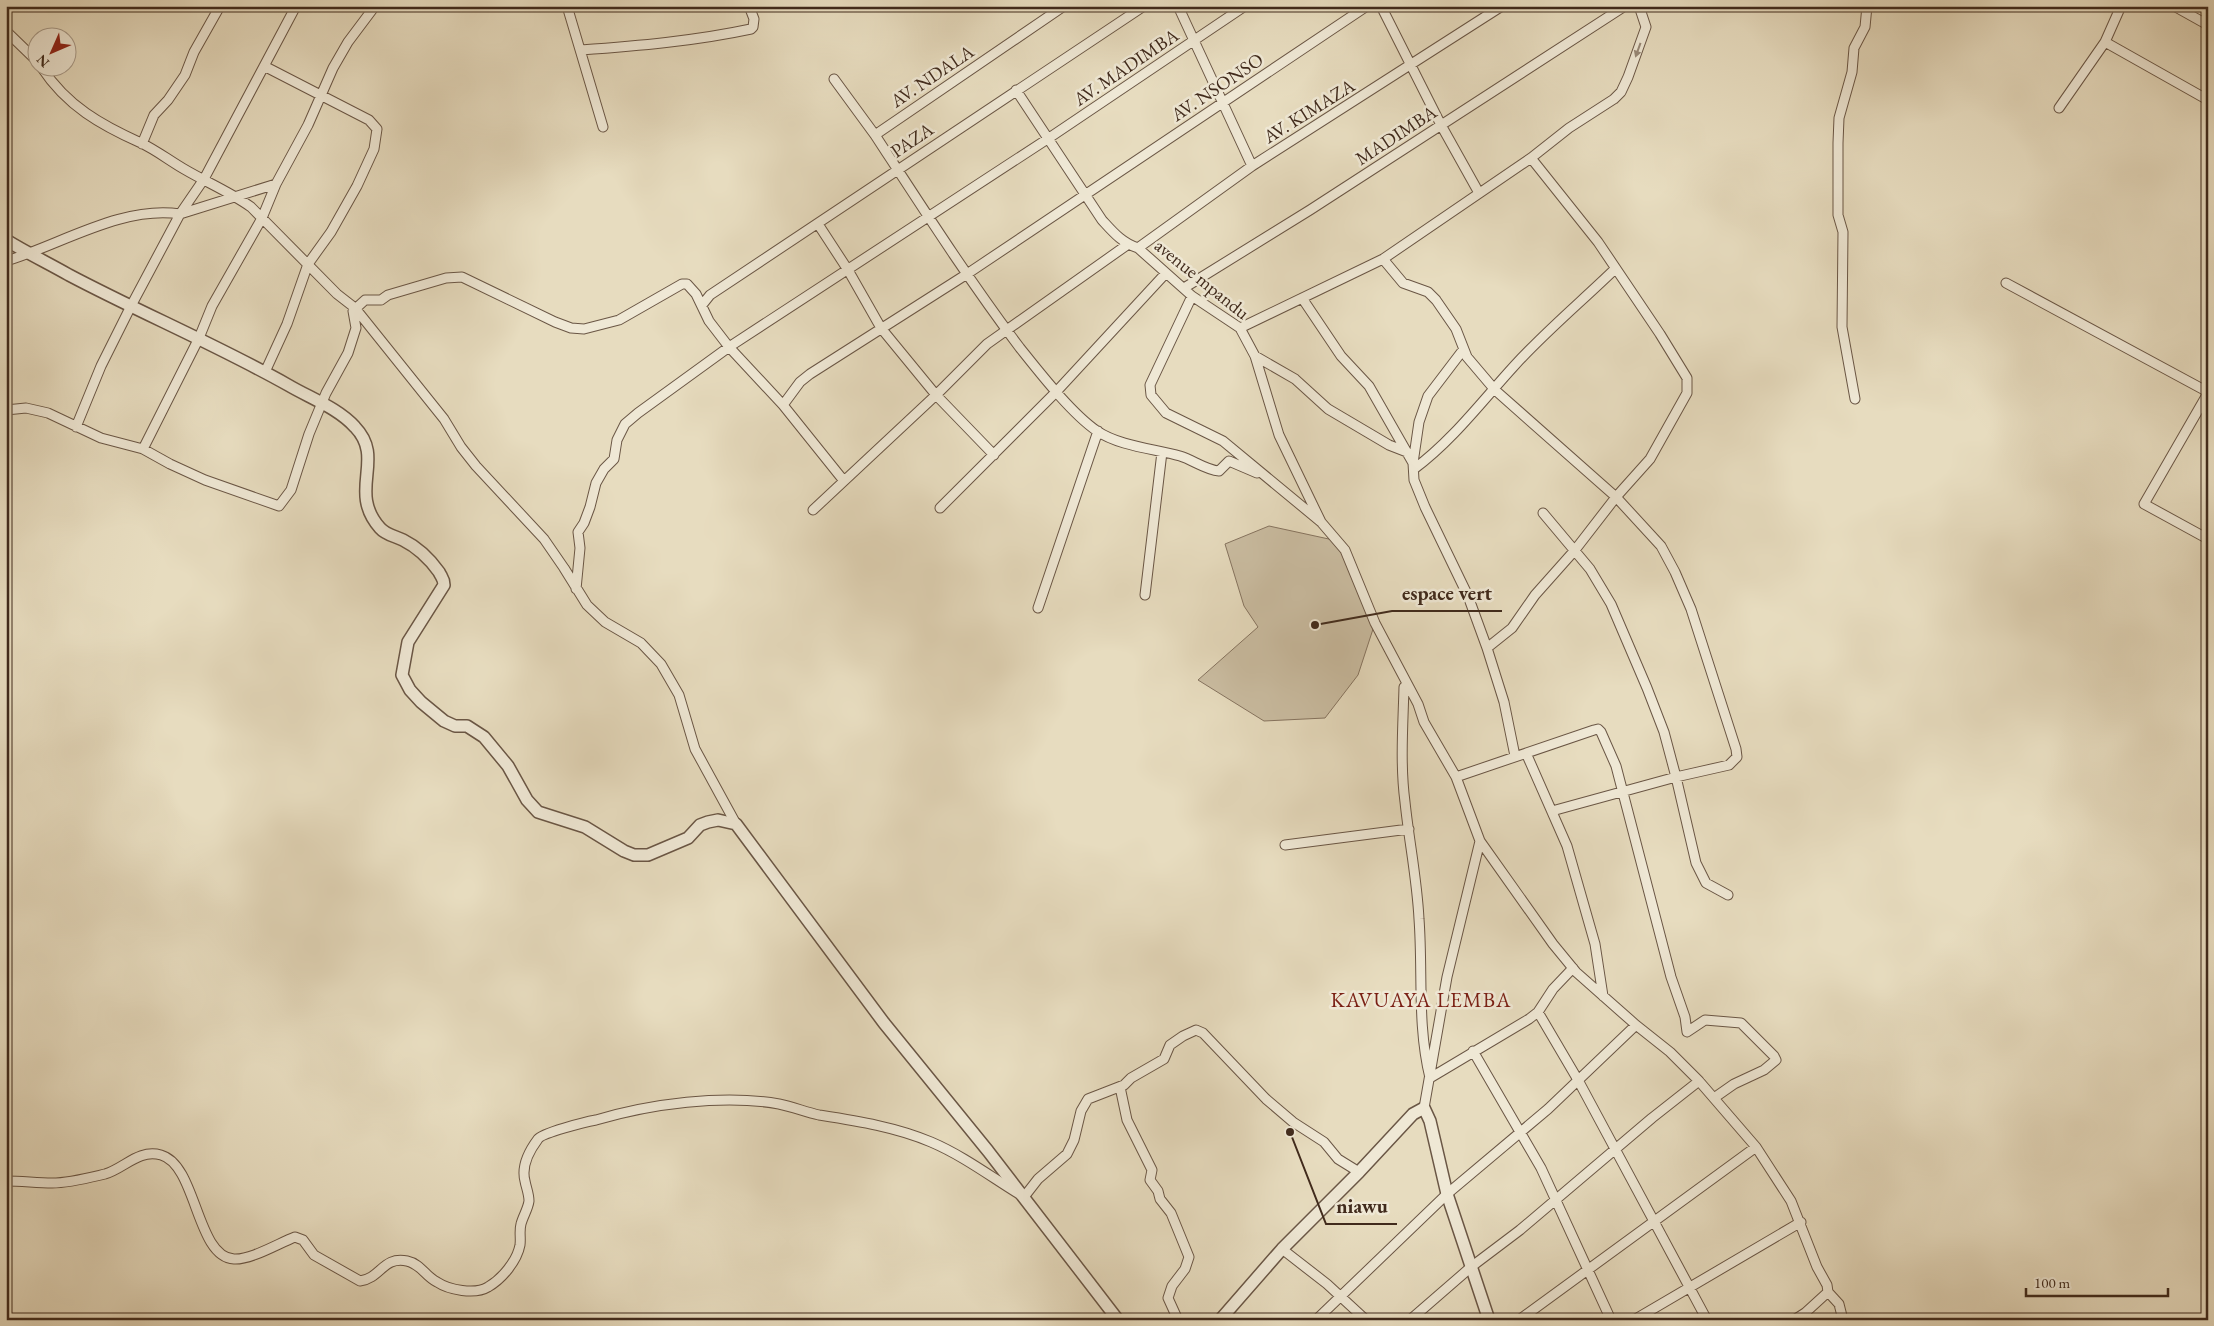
<svg xmlns="http://www.w3.org/2000/svg" width="2214" height="1326" font-family="'EB Garamond',serif">
<rect width="100%" height="100%" fill="#e7dcbf"/>
<filter id="stains"><feTurbulence type="fractalNoise" baseFrequency=".004" numOctaves="4"/><feColorMatrix values="0 0 0 0 .2 0 0 0 0 .09 0 0 0 0 .02 0 0 0 .5 -.17"/></filter>
<radialGradient id="worn" r=".72"><stop offset=".6" stop-color="#630" stop-opacity="0"/><stop offset="1" stop-color="#630" stop-opacity=".3"/></radialGradient>
<path fill="#cbbea3" stroke="#867460" d="M1269,526L1338,541L1375,623L1358,675L1325,718L1264,721L1198,680L1258,627L1244,606L1225,544Z"/>
<g fill="none" stroke-linecap="round" stroke-linejoin="round">
<defs>
<path id="minor" d="M567,6L603,127
M1178,6L1252,166
M1381,6L1441,125L1479,193
M2174,6L2208,25
M6,31L38,62
M2105,42L2208,100
M581,50C637,46 695,41 751,29L753,27L754,19L749,6
M264,66L369,120L377,129L374,149L357,186L331,232L308,264L287,324L265,372
M42,68C67,106 101,125 141,143C156,150 170,161 184,169C206,182 230,192 251,207L337,294L355,308L444,419L461,447L476,466L544,539L564,568L587,605L605,622L641,643L661,664L679,695L695,749L736,824
M834,79L875,135L1064,6
M1016,90L1102,220C1113,232 1122,243 1138,248L1192,296L1240,328L1255,356L1279,435L1321,522
M2059,108L2105,42L2121,6
M875,135C922,207 968,279 1020,348C1040,373 1071,413 1097,431C1119,446 1155,449 1180,456C1193,460 1206,470 1219,471L1229,461L1257,473
M142,144L154,115L168,100L185,75L194,52L220,6
M818,224L848,270L881,328L936,395L994,455
M1138,248L1252,166L1502,6
M1383,259L1403,283L1428,292L1436,300L1456,329L1467,357L1495,390L1616,497L1661,546L1675,572L1691,609L1736,749L1737,757L1729,765L1676,777L1552,811
M6,261C60,245 122,205 180,214L276,184
M2006,283L2208,392
M1184,288L1310,210L1625,6
M1192,296L1150,385L1151,395L1166,413L1223,441L1321,522L1345,550L1375,623L1418,704L1424,722L1456,777L1480,841L1553,944L1576,972L1636,1025L1670,1052L1699,1081L1756,1147L1791,1201L1817,1267L1827,1285L1828,1292L1805,1313L1794,1320
M1302,298L1341,356L1369,386L1413,463L1414,480L1425,507L1468,596L1487,648L1504,702L1515,756
M702,305L710,295L1144,6
M1240,328L1383,259L1531,158L1569,128L1614,99L1621,92L1628,77L1646,27L1639,6
M1255,356L1295,379L1328,409L1389,445L1407,452
M2208,393L2144,504L2208,539
M1855,399L1842,327L1843,232L1838,215V143L1839,118L1852,72L1854,48L1865,27L1867,6
M783,405L800,382L810,374L967,274L1367,6
M6,410L26,408L48,413L101,438L143,449L170,464L205,480L279,506L291,490L309,434L326,393L348,353L356,328L353,311L365,300H381L388,295L446,278L462,277L555,322L571,328L584,329L619,320L682,284H687L696,294L709,321L729,347L783,405L844,481
M76,427L101,366L131,306L180,214L204,179L296,6
M143,449L199,338L212,306L262,218L276,184L308,125L333,68L348,42L375,6
M1413,463L1419,422L1428,396L1463,350
M1414,469C1453,440 1482,401 1515,365C1546,331 1582,301 1615,269
M940,508L1056,392L1166,273
M813,510L936,395L987,344L1127,245
M1543,513L1590,569L1611,604L1647,688L1664,732L1676,777L1696,863L1706,883L1728,895
M576,589L580,548L578,532L584,523L590,507L596,483L604,469L614,459L617,440L625,424L638,413L729,347L1049,138L1245,6
M1145,595L1162,452
M1038,608L1098,431
M1487,648L1512,628L1535,595L1575,550L1616,497L1650,459L1687,393V378L1660,334L1598,242L1531,158
M1404,687C1403,725 1400,764 1405,802C1409,841 1417,879 1419,919C1423,972 1417,1025 1430,1078L1529,1019L1538,1012L1553,989L1573,968
M1526,753L1567,846L1595,944L1603,996
M1456,777L1594,730L1598,729L1601,732L1616,766L1671,977L1685,1017L1687,1032L1705,1020L1741,1023L1774,1056L1776,1060L1764,1070L1734,1084L1714,1098
M1285,845L1409,829
M1538,1012L1578,1080L1707,1320
M1473,1051L1541,1168L1611,1320
M1120,1087L1127,1120L1152,1170L1150,1180L1158,1191L1160,1199L1171,1213L1189,1257L1185,1269L1172,1286L1168,1298L1178,1320
M1424,1108L1447,977L1480,841
M6,1181C22,1181 37,1183 52,1183C69,1183 88,1178 105,1174C125,1168 138,1149 161,1155C197,1165 196,1257 234,1259C251,1260 279,1243 295,1237L303,1240L314,1255L360,1281C381,1278 383,1256 407,1261C421,1264 425,1276 437,1282C449,1290 475,1295 488,1287C502,1279 517,1261 520,1245C521,1238 519,1231 521,1224C523,1216 528,1209 529,1201C529,1194 526,1187 525,1181C521,1166 529,1151 538,1139C542,1133 585,1122 596,1120C650,1104 723,1094 779,1104C793,1107 806,1112 819,1115C857,1121 896,1127 931,1142C964,1156 994,1179 1024,1197L1038,1179L1067,1154L1074,1140L1081,1111L1088,1099L1124,1085L1131,1078L1164,1059L1170,1045L1183,1036L1196,1030L1203,1033L1266,1099L1293,1122L1324,1142L1338,1159L1359,1172
M1282,1249L1327,1284L1366,1320
M1828,1292L1839,1304L1843,1320
M1316,1320L1447,1194L1548,1109L1636,1025
M1410,1320L1471,1267L1520,1230L1652,1118L1699,1081
M1519,1320L1756,1147
M1634,1320L1801,1222"/>
<path id="tertiary" d="M6,240C27,253 48,263 69,275C141,313 217,345 288,385C310,398 338,408 355,427C386,459 347,491 380,528C386,535 395,536 403,540C419,548 429,558 439,572C442,578 444,579 444,585L408,642L402,675L410,690L421,702L444,721L455,726H467L484,737L508,766L527,800L538,812L585,827L624,851L634,855H648L688,838L700,825L708,822L718,820L736,824L884,1023L988,1151L1118,1320
M1220,1320L1282,1249L1359,1172L1413,1114L1424,1108L1430,1121L1447,1194L1489,1320"/>
</defs>
<use href="#minor" stroke="#6a5645" stroke-width="11"/>
<use href="#tertiary" stroke="#6a5645" stroke-width="14"/>
<use href="#minor" stroke="#efe8d5" stroke-width="9"/>
<use href="#tertiary" stroke="#efe8d5" stroke-width="11"/>
</g>
<defs><path id="oneway-solid" d="M-6-.8H1V-3.2L6.5 0L1 3.2V.8H-6Z" transform="scale(1.25)"/></defs>
<use fill="#988978" href="#oneway-solid" transform="translate(1638 50) rotate(110)"/>
<g text-anchor="middle" dominant-baseline="central" stroke-width="5" stroke-linejoin="round" paint-order="stroke">
<g font-size="19" fill="#402a1c" stroke="#efe8d5">
<text transform="translate(1126 67) rotate(-34)">AV. MADIMBA</text>
<text transform="translate(932 76) rotate(-34)">AV. NDALA</text>
<text transform="translate(1217 87) rotate(-34)">AV. NSONSO</text>
<text transform="translate(1309 111) rotate(-32)">AV. KIMAZA</text>
<text transform="translate(1396 135) rotate(-33)">MADIMBA</text>
<text transform="translate(912 140) rotate(-34)">PAZA</text>
<text transform="translate(1202 279) rotate(39)">avenue mpandu</text>
</g>
<g font-size="21" letter-spacing="1" fill="#7a1f14" stroke="#efe8d5">
<text x="1421" y="999">KAVUAYA LEMBA</text>
</g>
</g>
<path fill="none" stroke="#402a1c" stroke-width="2" d="M1315 625L1392 611H1502M1290 1132L1326 1224H1397"/>
<g fill="#402a1c" stroke="#efe8d5" stroke-width="2">
<circle cx="1315" cy="625" r="5"/>
<circle cx="1290" cy="1132" r="5"/>
</g>
<g font-size="20" text-anchor="middle" font-weight="bold" fill="#402a1c" stroke="#efe8d5" stroke-width="5" stroke-linejoin="round" paint-order="stroke">
<text x="1447" y="600">espace vert</text>
<text x="1362" y="1213">niawu</text>
</g>
<rect width="2214" height="1326" fill="none" stroke="#e7dcbf" stroke-width="25"/>
<rect x="8" y="8" width="2199" height="1311" fill="none" stroke="#402a1c" stroke-width="2.5"/>
<rect x="12" y="12" width="2189" height="1301" fill="none" stroke="#402a1c"/>
<g transform="translate(52 52) rotate(225)"><circle r="24" fill="#efe8d5" stroke="#a99c8b"/>
<path d="M0-4L9 19L0 12L-9 19Z" fill="#8f2418"/>
<text y="-8" font-size="14" font-weight="bold" text-anchor="middle" fill="#402a1c">N</text>
</g>
<path d="M2026 1288v8h142v-8" fill="none" stroke="#402a1c" stroke-width="2.5"/>
<text x="2034" y="1288" font-size="15" fill="#402a1c" stroke="#efe8d5" stroke-width="4" paint-order="stroke">100 m</text>
<rect width="100%" height="100%" filter="url(#stains)"/>
<rect width="100%" height="100%" fill="url(#worn)"/>
</svg>
